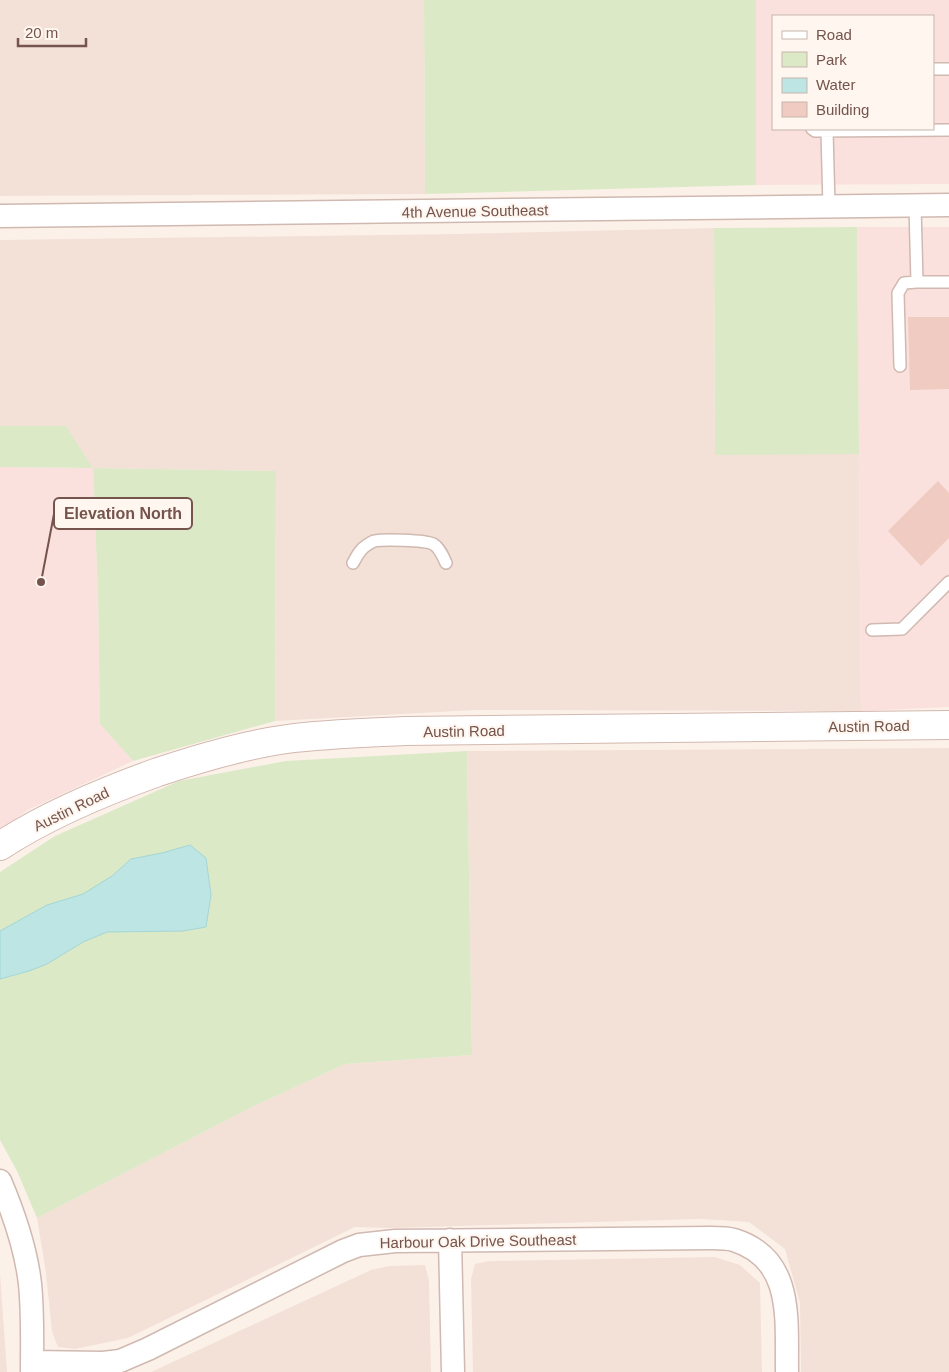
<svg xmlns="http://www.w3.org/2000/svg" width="949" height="1372" font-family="Arial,sans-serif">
<rect width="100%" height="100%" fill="#fcf1e9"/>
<path fill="#f3e1d7" d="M0,0H424L425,194L0,196Z
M714,228L715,454H859L861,711L475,710L275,721L276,471L93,468L65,426H0V240L454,234Z
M949,748V1372H801L800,1303L785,1249L749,1222L701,1219L389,1228L355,1227L128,1338L75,1349L58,1347L52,1332L46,1273L37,1218L254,1106L345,1064L472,1055L467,751Z
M715,1257L740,1265L760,1283L762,1372H473L471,1279L475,1264L489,1261Z
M425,1265L429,1280L431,1372H151L371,1270L389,1266Z
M0,1272V1273L7,1372H0Z"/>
<path fill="#fbe1dd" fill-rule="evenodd" d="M756,0H949V184L756,185ZM773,16H933V129H773Z
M857,227H949V707L861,711Z
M0,467L93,468L98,592L100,724L133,761L28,810L0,829Z"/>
<path fill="#dbe9c7" d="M424,0H756V185L425,194Z
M857,227L859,454L715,455L714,228Z
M0,426H66L93,468L276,471L275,721L133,761L100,724L98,592L93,468L0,467Z
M467,751L472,1055L345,1064L254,1106L37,1218L17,1171L0,1140V872L55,836L179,781L286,761Z"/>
<path fill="#bde5e4" stroke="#a4d6d5" d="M190,845L206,858L211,895L206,927L183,931L107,932L83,942L47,964L29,971L0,979V931L47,905L83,894L112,876L131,859L162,853Z"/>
<path fill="#f0cbc1" d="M908,317H949V389L910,390Z
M938,481L949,493V538L921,566L888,531Z"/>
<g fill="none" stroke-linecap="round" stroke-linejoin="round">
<defs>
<path id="lane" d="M933,69H949
M812,129L815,131L949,130
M827,131L829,207
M915,206L917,282H949
M900,366L898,293L904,283L917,282
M353,563C357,556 360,549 367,545C370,543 372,542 374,541C383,539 425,540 433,544C439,547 443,556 446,563
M872,630L902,629L949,582"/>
<path id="street" d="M0,216L949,205
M0,1181C14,1214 26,1248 30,1284C33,1313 32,1343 32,1372
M450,1240L453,1372
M32,1362L103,1363L120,1361L148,1349L343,1251L359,1245L395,1241L711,1238C719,1238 727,1238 734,1240C795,1259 786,1321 787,1372"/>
<path id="secondary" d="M0,846C47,815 105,791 158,772C200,758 243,745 287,739C326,734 365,733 405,731L949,725"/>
</defs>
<use href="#lane" stroke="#d0b9b1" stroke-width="14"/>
<use href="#street" stroke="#d0b9b1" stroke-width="25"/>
<use href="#secondary" stroke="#d2b8af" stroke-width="30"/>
<use href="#lane" stroke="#fff" stroke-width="11"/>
<use href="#street" stroke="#fff" stroke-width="22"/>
<use href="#secondary" stroke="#fff" stroke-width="28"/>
</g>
<g text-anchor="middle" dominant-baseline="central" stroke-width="4" stroke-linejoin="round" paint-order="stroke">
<g font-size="15" fill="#75544d" stroke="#fef6ef">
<text transform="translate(475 211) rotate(-1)">4th Avenue Southeast</text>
<text transform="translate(869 726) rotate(-1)">Austin Road</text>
<text transform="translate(464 731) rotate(-1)">Austin Road</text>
<text transform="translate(71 809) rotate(-26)">Austin Road</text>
<text transform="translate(478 1241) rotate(-1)">Harbour Oak Drive Southeast</text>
</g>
</g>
<path fill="none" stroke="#75544d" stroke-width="2" d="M41 582L54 514"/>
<circle fill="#75544d" stroke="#fef6ef" stroke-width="2" cx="41" cy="582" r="5"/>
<rect fill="#fef6ef" stroke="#75544d" stroke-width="2" x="54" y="498" width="138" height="31" rx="5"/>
<g font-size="16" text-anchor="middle" font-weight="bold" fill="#75544d">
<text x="123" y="519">Elevation North</text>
</g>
<rect x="772" y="15" width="162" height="115" fill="#fef6ef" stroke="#c7b5ae"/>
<rect x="782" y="31" width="25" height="8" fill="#ffffff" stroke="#c7b5ae"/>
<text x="816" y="40" font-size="15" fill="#75544d">Road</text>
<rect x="782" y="52" width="25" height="15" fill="#dbe9c7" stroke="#c7b5ae"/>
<text x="816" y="65" font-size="15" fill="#75544d">Park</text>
<rect x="782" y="78" width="25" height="15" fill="#bde5e4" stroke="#c7b5ae"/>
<text x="816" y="90" font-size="15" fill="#75544d">Water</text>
<rect x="782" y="102" width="25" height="15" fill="#f0cbc1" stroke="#c7b5ae"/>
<text x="816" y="115" font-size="15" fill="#75544d">Building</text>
<path d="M18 38v8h68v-8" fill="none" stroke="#75544d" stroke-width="2.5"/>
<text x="25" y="38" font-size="15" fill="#75544d" stroke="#fef6ef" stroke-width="4" paint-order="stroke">20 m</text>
</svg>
